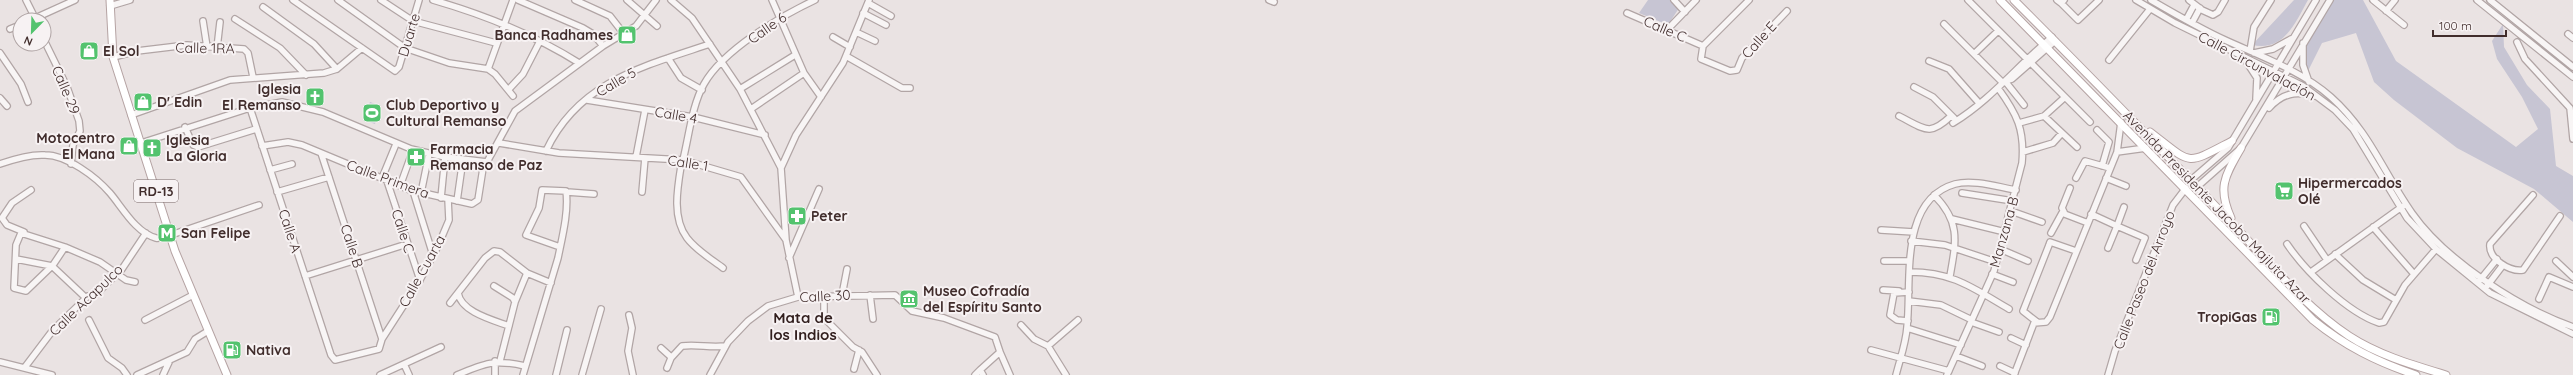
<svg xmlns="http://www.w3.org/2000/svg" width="2573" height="375" font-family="Quicksand,sans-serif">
<rect width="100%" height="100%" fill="#eae3e3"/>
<path fill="#c7c5d3" d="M1648,0H1670L1679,8L1668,25L1639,13Z
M2294,0H2308C2295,23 2284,52 2252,45Z
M2331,0H2363L2396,61L2516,147L2538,129L2522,97L2497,59L2492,41L2503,24L2504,47L2527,85L2550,109L2556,166L2573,176V222L2534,189L2457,148L2394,100L2374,82L2356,33L2322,43L2308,71L2303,62L2306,44Z
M370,102L381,106L375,124L363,120Z"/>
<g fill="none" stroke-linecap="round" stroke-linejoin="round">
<defs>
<path id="minor" d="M26,0L36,20
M293,0L395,71L399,67L419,0
M338,0L405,48L449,63L488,69L495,74L513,96
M381,0L413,21L496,43
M433,0C485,15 533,34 579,63
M518,0L583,28L593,34L603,46
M575,0L610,16L624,34
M627,0L657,26
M671,0L692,18L740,89L781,168L786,240
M772,0L804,73L821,97
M1269,0L1274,2
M1674,0L1685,12
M1749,0L1703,46L1701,59L1730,71L1737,70L1742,58L1787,11
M1968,0L2090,122
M2057,0L2061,3L2064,0
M2136,0L2175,23L2303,86L2335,110L2353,129L2407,218L2436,249L2490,293L2573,334
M2151,0C2175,14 2199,28 2225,40C2260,56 2302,71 2331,97C2370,132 2383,172 2412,213C2445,260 2519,308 2573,327
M2189,0L2202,10L2213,15L2218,12L2225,0
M2373,0L2404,25
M2477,0L2573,77
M2490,0L2573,67
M868,3L891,16
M2061,3L2078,20L2099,0
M110,6L130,0
M263,7L314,44L337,69
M2386,11L2395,0
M863,13L886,25
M1627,13L1703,46
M235,19L280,48L306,75
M31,20L75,0
M2186,20L2194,5
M203,21L207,47
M2192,23L2200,8
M1944,24L2003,83
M10,29L20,25
M1667,30L1696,0
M856,32L875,41
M2568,34L2573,38
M833,37L850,47
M44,40L67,87L79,121L80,131L73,145L71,164
M2517,42L2525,59L2570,108L2573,139
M2303,43V65L2309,82
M217,48L220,22
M2250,51L2254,27L2271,0
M0,53L21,84L28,102
M2254,53L2273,49L2291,39
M1974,54L1998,31
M846,56L902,88H910
M113,57L137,51L187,45L244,49L248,53L253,77
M668,58L681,78L702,90
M2244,58L2257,78L2256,99
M2109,60L2150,9
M1929,61L1949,69L1979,103
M488,69L513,0
M2005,81L2012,79L2055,41
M2005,81L2024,105
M1914,87L1933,97L1954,118
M509,89L523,74L540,41
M740,89L795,55
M0,98L7,106
M587,100L693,117L765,135
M250,108L331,355L335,360L379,349L382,339L420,280L438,246L449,220L448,199
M2269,108C2283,93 2295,91 2315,96
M751,109L804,73
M131,115L230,80L324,73L337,69L362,48
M1899,116C1925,129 1929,137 1951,116
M2044,116L2077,147
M1953,123C1991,100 2018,65 2052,37
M2019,123L2044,116L2064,98
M185,127L193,145L198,147L256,129
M2097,130L2109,142L2102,166
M141,143L250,108L282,102L323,112L411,149L445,157L487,162L515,111L603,46L636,26L656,0
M499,143L559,153L683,160L741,177L786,240L798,297
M262,146L288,142L302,145L410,190L472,204L478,200L484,162
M546,151C578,82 644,66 710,44
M2023,152L2053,143L2062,133
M2117,152L2146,148
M321,153L382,339
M636,157L645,110
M682,160C678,185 671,217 687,238C696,250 711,259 723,268
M683,160C689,136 692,105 704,84C723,50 781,16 815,0
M0,164C14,159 30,154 45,155C67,155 96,177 110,193C122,207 136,233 156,238C161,239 166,236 171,235L259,205
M781,168L796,135L843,63L869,0
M270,170L292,164
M382,178L396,144
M2076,178L2085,161L2110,168
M2106,178L2126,186
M2191,180L2228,148L2316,0
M387,181L420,280
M400,186L413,150
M2197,187L2241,148L2330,0
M413,191L433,255
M277,192L329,177
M567,192L594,194
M642,192L645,158
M421,193L429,154
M1962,193L2013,201
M1934,195C1961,222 1956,242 1950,276
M2533,195L2490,244C2488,259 2510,272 2523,270L2560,216
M441,198L445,157
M457,201L463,159
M2124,207L2117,226L2145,238L2136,260
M2011,211L2042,222
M2064,212L2062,208L2070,188
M2091,214L2117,226L2108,248
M1952,219L2005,232
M2304,226L2327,260
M2373,227L2414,274
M1881,230L1914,232
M24,232L7,225L2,218L12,203L31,190
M2051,233L2062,213L2088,223
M1911,241L1945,245L1996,262
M2287,244C2306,272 2347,312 2379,323L2384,322L2405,285L2436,249
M65,247L21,233L16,245L14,288L26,291L53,265L65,247L100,262L126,280L135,282
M2000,249L2028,261
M2335,254L2363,280L2396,300
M789,258L819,189
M16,259L52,266L86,298
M1884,261H1909
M2556,261L2573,277
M1910,272C1953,272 1973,288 2009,309
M2311,272L2403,206
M1992,274L2013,282
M305,276L407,244
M2480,280L2497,259
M494,286L513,298L515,302L500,361
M2487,286L2503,265
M1883,290L1899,291
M458,293C461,312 493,320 509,326
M842,295L847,269
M870,295L873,319
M824,296V315L828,322L853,347L862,352L877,375
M2539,299L2549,277L2573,287
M1909,301L1941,305L1972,320
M515,302L527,273
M450,303L485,258L494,251L500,252L527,273L551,283
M629,315L632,328L628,351L633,375
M89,320L108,358L122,368L127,375
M145,320L193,295
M1908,321L1897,320L1890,315L1894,293L1909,292
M1971,322L1999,332
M2037,322L2023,311L2049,245L2050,242L2076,251
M1021,325L1034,339L1048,346L1066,375
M1907,328L1961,345
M2011,338L2026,345
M1048,346L1078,320
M661,348L671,357
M1871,350L1949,371
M1956,356L1982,366
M0,362L52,375
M404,364L409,375
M2000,366L2015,373
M25,367L53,330L88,296L95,295L122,269L146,233
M667,368L671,358L682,346C697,344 710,348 725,346
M854,369L859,350
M980,370L1000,352L1010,375
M137,375L187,352L195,339L208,331
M163,375L169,362
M380,375L441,347
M457,375C485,363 495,359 525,366
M495,375V361
M523,375L558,258C562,238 569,211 566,191L542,190L539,208L526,235L560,247
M556,375L567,330
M582,375L601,309
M710,375L728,342L748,321L768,306L798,297L895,295L912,311L944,318L995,337L1000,352
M975,375L980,370L983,375
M1896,375C1900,359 1906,343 1907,327C1912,284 1898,200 1955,184C1973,179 1998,187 2016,190
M1947,375L1994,271L2022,163C2025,130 2017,114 1998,88
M2014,375L2034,323L2046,322L2050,317L2117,152L2121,122
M2108,375L2115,351L2173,205L2186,188"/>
<path id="major" d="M110,0L113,57L175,251L227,375
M2000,0L2313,320C2345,346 2377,362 2416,375
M2014,0C2085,71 2155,143 2225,216C2265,257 2301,304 2349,336C2378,355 2413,365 2446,375
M2150,132C2193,165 2184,166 2232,141
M2231,218C2217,187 2225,176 2241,148"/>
</defs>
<use href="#minor" stroke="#b1a5a5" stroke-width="8"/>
<use href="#major" stroke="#b5a3a3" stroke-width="9"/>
<use href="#minor" stroke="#f8f5f5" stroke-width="5.5"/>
<use href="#major" stroke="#fff" stroke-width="7"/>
</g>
<defs>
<symbol id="shop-square" viewBox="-11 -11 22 22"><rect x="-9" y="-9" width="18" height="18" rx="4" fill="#53c36e" stroke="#f7f2f3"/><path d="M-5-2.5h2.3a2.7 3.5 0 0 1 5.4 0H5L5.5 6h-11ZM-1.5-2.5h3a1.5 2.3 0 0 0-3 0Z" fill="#fff"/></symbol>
<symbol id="church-square" viewBox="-11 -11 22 22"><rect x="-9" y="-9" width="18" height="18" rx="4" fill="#53c36e" stroke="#f7f2f3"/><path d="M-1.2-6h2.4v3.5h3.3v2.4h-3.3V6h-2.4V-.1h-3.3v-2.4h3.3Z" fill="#fff"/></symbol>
<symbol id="stadium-square" viewBox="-11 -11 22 22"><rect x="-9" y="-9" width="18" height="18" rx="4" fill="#53c36e" stroke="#f7f2f3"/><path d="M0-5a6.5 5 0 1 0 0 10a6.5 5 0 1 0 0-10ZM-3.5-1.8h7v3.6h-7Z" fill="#fff"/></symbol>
<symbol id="pharmacy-square" viewBox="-11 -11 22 22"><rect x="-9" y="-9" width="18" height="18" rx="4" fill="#53c36e" stroke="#f7f2f3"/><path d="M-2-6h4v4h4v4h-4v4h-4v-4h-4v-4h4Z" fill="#fff"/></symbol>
<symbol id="supermarket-square" viewBox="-11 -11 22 22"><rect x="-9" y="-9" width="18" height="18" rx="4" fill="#53c36e" stroke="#f7f2f3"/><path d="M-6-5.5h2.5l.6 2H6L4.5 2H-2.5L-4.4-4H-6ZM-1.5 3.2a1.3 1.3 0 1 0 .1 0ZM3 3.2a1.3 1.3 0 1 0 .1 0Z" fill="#fff"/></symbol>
<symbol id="metro-square" viewBox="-11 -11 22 22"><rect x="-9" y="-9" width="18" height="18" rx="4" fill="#53c36e" stroke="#f7f2f3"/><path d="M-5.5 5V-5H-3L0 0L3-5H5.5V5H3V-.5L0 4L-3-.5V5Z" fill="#fff"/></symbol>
<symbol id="museum-square" viewBox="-11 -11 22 22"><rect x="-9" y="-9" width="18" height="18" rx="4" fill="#53c36e" stroke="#f7f2f3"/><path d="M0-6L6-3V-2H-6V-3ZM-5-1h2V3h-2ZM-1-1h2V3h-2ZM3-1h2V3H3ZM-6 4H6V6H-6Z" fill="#fff"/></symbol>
<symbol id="fuel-square" viewBox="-11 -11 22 22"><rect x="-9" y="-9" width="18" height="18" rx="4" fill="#53c36e" stroke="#f7f2f3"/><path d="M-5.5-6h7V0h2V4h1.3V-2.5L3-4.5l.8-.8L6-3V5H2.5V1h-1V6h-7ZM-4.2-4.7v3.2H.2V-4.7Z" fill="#fff"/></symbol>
</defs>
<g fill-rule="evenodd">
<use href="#shop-square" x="616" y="24" width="22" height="22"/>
<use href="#shop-square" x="78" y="40" width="22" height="22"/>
<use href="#church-square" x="304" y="86" width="22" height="22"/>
<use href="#shop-square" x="132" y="91" width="22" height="22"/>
<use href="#stadium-square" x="361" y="102" width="22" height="22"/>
<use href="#shop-square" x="118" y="135" width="22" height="22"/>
<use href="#church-square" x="141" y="137" width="22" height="22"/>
<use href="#pharmacy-square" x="405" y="146" width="22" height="22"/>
<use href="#supermarket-square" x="2273" y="180" width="22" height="22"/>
<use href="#pharmacy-square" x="786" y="205" width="22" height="22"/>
<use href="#metro-square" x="156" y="222" width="22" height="22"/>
<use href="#museum-square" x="898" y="288" width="22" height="22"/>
<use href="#fuel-square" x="2260" y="306" width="22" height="22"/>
<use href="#fuel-square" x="221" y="339" width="22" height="22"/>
</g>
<g text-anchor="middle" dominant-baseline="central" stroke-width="4" stroke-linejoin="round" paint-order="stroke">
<rect fill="#f7f2f3" stroke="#786868" stroke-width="1" x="134" y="180" width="44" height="22" rx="3"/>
<g font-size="13" font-weight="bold" fill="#412d2c">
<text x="156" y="191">RD-13</text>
</g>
<g font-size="14" fill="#412d2c" stroke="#f7f2f3">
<text transform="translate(767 28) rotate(-35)">Calle 6</text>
<text transform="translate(1665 29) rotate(23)">Calle C</text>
<text transform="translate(409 35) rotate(-73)">Duarte</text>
<text transform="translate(1759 40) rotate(-48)">Calle E</text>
<text transform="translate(205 48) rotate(1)">Calle 1RA</text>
<text transform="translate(2257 66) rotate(28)">Calle Circunvalación</text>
<text transform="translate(616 82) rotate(-30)">Calle 5</text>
<text transform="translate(66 90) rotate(67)">Calle 29</text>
<text transform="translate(676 115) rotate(10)">Calle 4</text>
<text transform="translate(688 163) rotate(9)">Calle 1</text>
<text transform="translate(388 179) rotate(20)">Calle Primera</text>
<text transform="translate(2217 207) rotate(46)">Avenida Presidente Jacobo Majluta Azar</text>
<text transform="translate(290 231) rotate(72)">Calle A</text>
<text transform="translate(403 231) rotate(72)">Calle C</text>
<text transform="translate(2004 232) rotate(-74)">Manzana B</text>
<text transform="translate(352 246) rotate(72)">Calle B</text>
<text transform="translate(422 271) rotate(-61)">Calle Cuarta</text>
<text transform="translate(2144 280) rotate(-69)">Calle Paseo del Arroyo</text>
<text transform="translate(825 296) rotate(-3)">Calle 30</text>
<text transform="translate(86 300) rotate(-44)">Calle Acapulco</text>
</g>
<g font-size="14" font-weight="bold" fill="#412d2c" stroke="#f7f2f3" text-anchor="start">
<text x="613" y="35" text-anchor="end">Banca Radhames</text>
<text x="103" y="51">El Sol</text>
<text x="301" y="89" text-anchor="end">Iglesia<tspan x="301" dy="16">El Remanso</tspan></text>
<text x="157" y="102">D' Edin</text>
<text x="386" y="105">Club Deportivo y<tspan x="386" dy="16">Cultural Remanso</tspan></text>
<text x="115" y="138" text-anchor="end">Motocentro<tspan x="115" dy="16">El Mana</tspan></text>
<text x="166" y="140">Iglesia<tspan x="166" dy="16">La Gloria</tspan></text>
<text x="430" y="149">Farmacia<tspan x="430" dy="16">Remanso de Paz</tspan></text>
<text x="2298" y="183">Hipermercados<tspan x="2298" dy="16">Olé</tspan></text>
<text x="811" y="216">Peter</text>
<text x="181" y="233">San Felipe</text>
<text x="923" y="291">Museo Cofradía<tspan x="923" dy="16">del Espíritu Santo</tspan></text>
<text x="2257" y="317" text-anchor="end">TropiGas</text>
<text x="246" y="350">Nativa</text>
</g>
<g font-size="15" font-weight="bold" fill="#321f1e" stroke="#f7f2f3">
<text x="803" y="317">Mata de<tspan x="803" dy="17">los Indios</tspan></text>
</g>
</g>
<g transform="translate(32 32) rotate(203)"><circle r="19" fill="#f7f2f3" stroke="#aea3a3"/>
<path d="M0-3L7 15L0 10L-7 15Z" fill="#53c36e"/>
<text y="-6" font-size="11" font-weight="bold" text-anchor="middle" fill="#412d2c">N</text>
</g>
<path d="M2433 30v6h73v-6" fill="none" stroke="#412d2c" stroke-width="2"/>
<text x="2439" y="30" font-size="12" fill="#412d2c" stroke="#f7f2f3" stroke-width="3" paint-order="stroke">100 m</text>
</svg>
